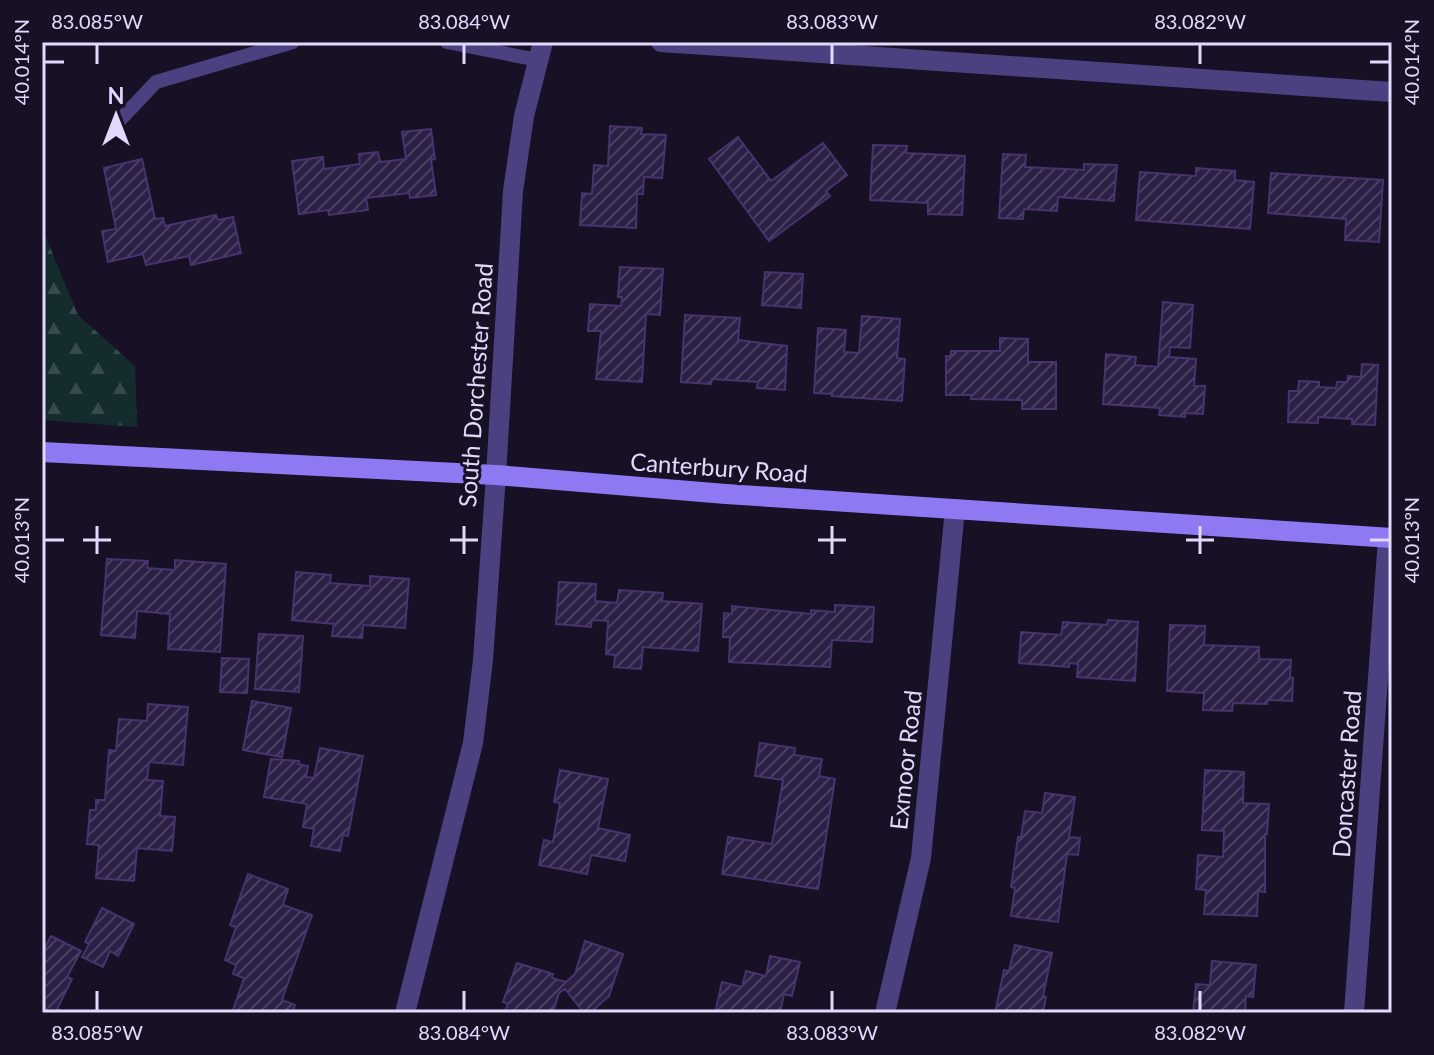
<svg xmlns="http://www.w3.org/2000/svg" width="1434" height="1055" font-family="Lato,sans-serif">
<defs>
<pattern id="forest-firs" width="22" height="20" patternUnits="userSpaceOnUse" patternTransform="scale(2)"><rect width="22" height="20" fill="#152c2f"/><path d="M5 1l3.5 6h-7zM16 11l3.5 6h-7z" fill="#374a4e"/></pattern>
<pattern id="building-hatch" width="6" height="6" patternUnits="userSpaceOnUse" patternTransform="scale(2)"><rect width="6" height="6" fill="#2c1f45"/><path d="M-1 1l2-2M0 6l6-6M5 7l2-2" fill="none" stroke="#4a3f61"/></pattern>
</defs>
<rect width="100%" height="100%" fill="#181125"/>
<path fill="url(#forest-firs)" d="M42,228L78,315L135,366L137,427L42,420Z"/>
<path fill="url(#building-hatch)" stroke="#48336f" stroke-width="2" d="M610,126L642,128L641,134L666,135L662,178L644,177L643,194H637L636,228L580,225L582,193L592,194L594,165L608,166Z
M431,129L435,159L431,160L436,195L410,198L409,193L366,198L368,210L329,215L328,210L299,214L292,161L323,157L324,169L360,164L359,154L378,152L380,162L406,159L402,132Z
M738,137L771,181L823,143L847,175L826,191L830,196L769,241L709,159Z
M873,145L907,146L906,153L965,156L962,215L928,214V203L870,200Z
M1003,154L1026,155L1025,167L1084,170V164L1117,165L1114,201L1058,197L1057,211L1024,209L1023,219L999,218Z
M142,159L155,219L163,218L165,226L216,215L218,220L233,217L241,253L191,265L189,256L146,265L143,254L108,262L102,231L116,229L104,168Z
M1196,168L1235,171V180L1254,182L1250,229L1136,220L1140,172L1196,176Z
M1271,173L1383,180L1379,242L1345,240L1346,219L1268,213Z
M620,267L663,269L660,315L646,314L642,382L596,379L601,331H588L590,304L621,306L622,297H618Z
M765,272L803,274L801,308L762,305Z
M1163,302L1193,305L1190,348L1170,347L1169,357L1196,359L1194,386H1205L1203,414L1185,413V417L1159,415L1160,408L1103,404L1106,354L1136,357L1135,365L1158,367Z
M685,315L740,318L738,340L787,346L785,390L757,388L758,382L712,379L711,384L681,382Z
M862,316L900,319L897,358L905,359L902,401L832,396V394L814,393L818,328L846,330L844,352L859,353Z
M1000,338L1028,339V362H1056V409H1022V400L971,399V395H946V356H951V351H1000Z
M1362,364L1378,365L1375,425L1352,424V419L1318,417V423L1288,422L1289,391H1298L1299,381L1319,382V387L1336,388L1337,382H1347L1348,376L1361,377Z
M107,559L148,561L147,568L175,570V560L226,564L220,652L168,649L170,614L137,611L135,638L101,635Z
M296,572L331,575L330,583L370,586V576L409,579L405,628L363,625L362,638L332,636L334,624L292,620Z
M559,582L596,584L595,601L617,603L619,590L663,593L662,601L702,604L698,651L643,647L641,669L614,667L615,655L606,654L608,621L592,620L591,627L556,624Z
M835,605L874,607L872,642L832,640L830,667L729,662L730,637H723L724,613L732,614V606L811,614V610L835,612Z
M1108,620L1138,622L1135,681L1077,677L1078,664L1069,663V667L1019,663L1021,632L1061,635L1063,622L1107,625Z
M1170,625L1205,626L1204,645L1259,647V659L1291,660L1290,677L1293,678L1292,701L1267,700V704L1233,703L1232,711L1203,710L1204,693L1167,691Z
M259,634L303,636L299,692L255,689Z
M222,658L249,659L247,693L220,692Z
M252,701L291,708L282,757L243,750Z
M148,704L188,707L183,765L149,762L147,780L163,781L160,816L175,817L172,851L137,848L134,881L96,878L99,845L87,844L90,810H96V800H105L109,750L116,751L119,719L147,721Z
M760,743L795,748L794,755L822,759L819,776L835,779L818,889L722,874L728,837L772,844L783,780L755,776Z
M320,748L363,756L348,836L343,835L340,851L311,846L314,829L303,827L307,804L264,797L271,759L299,761L298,764L308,766L306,777L314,778Z
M560,770L608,779L598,828L630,835L625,861L591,855L587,874L539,865L544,840L553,842L560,803L554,802Z
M1205,770L1244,772L1243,803L1269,804L1267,834H1265V892L1258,891L1257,916L1204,914L1206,890L1196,889L1198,855L1223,857L1224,831L1202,830Z
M1045,793L1075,797L1069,837L1080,838L1078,855L1067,854L1058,922L1011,916L1015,888L1011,887L1018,837H1021L1025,811L1042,813Z
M248,874L288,889L283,905L312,915L282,1000L295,1005L292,1013H232L244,978L233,974L236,965L225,960L236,927L230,925Z
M102,908L134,924L118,956L110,951L103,967L82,957L89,944L85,942Z
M51,936L81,951L67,977L72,979L57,1009L66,1013H42V953Z
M585,941L623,954L609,996L590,1013H584L565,989L559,993L553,1012L556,1013H504L508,1004L503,1002L517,963L553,974L552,978L566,982L575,974Z
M1015,945L1052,953L1043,996L1046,997L1043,1013H995L1004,970L1009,971Z
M770,956L800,962L792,996L784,994L780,1013H715L722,982L742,987L746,971L766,976Z
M1212,961L1256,965L1253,997L1246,996L1245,1013H1193L1196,984L1210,985Z"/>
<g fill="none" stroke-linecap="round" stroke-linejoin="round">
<path stroke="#4c4180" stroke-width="14" d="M447,42L538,60
M120,120L156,82L293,42"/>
<path stroke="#4c4180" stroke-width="20" d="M661,42L1392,92
M405,1013L473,743L483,660L496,475L513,191L524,116L543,42
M885,1013L921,858L955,509
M1354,1013L1388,538"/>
<path stroke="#8e79f3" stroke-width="20" d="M42,452L496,475L726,494L1392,538"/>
</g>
<path fill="none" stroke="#e2d9fc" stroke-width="3" d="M97,44V64M464,44V64M832,44V64M1200,44V64M44,62H64M1370,62H1390M97,526V554M464,526V554M832,526V554M1200,526V554M44,540H64M83,540H111M450,540H478M818,540H846M1186,540H1214M1370,540H1390M97,991V1011M464,991V1011M832,991V1011M1200,991V1011"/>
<g text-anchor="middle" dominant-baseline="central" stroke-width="6" stroke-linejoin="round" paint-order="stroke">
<g font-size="24" fill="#e2d9fc" stroke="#181125">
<text transform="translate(475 385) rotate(-86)">South Dorchester Road</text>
<text transform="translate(719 467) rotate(4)">Canterbury Road</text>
<text transform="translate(905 760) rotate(-84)">Exmoor Road</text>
<text transform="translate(1346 774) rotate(-86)">Doncaster Road</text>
</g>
</g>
<rect width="1434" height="1055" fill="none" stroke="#181125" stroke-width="88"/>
<g transform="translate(116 116)" stroke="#181125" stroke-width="6" paint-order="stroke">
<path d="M0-6L14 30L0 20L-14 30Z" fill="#e2d9fc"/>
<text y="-12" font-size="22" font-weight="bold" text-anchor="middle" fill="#e2d9fc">N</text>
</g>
<rect x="44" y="44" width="1346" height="967" fill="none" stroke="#e2d9fc" stroke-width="3"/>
<g font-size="20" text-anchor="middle" fill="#e2d9fc">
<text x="97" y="29">83.085°W</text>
<text x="464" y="29">83.084°W</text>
<text x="832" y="29">83.083°W</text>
<text x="1200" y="29">83.082°W</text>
<text transform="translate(22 62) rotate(-90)" y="7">40.014°N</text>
<text transform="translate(1412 62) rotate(-90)" y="7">40.014°N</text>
<text transform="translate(22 540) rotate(-90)" y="7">40.013°N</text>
<text transform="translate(1412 540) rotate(-90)" y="7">40.013°N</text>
<text x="97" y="1040">83.085°W</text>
<text x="464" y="1040">83.084°W</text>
<text x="832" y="1040">83.083°W</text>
<text x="1200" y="1040">83.082°W</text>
</g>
</svg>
